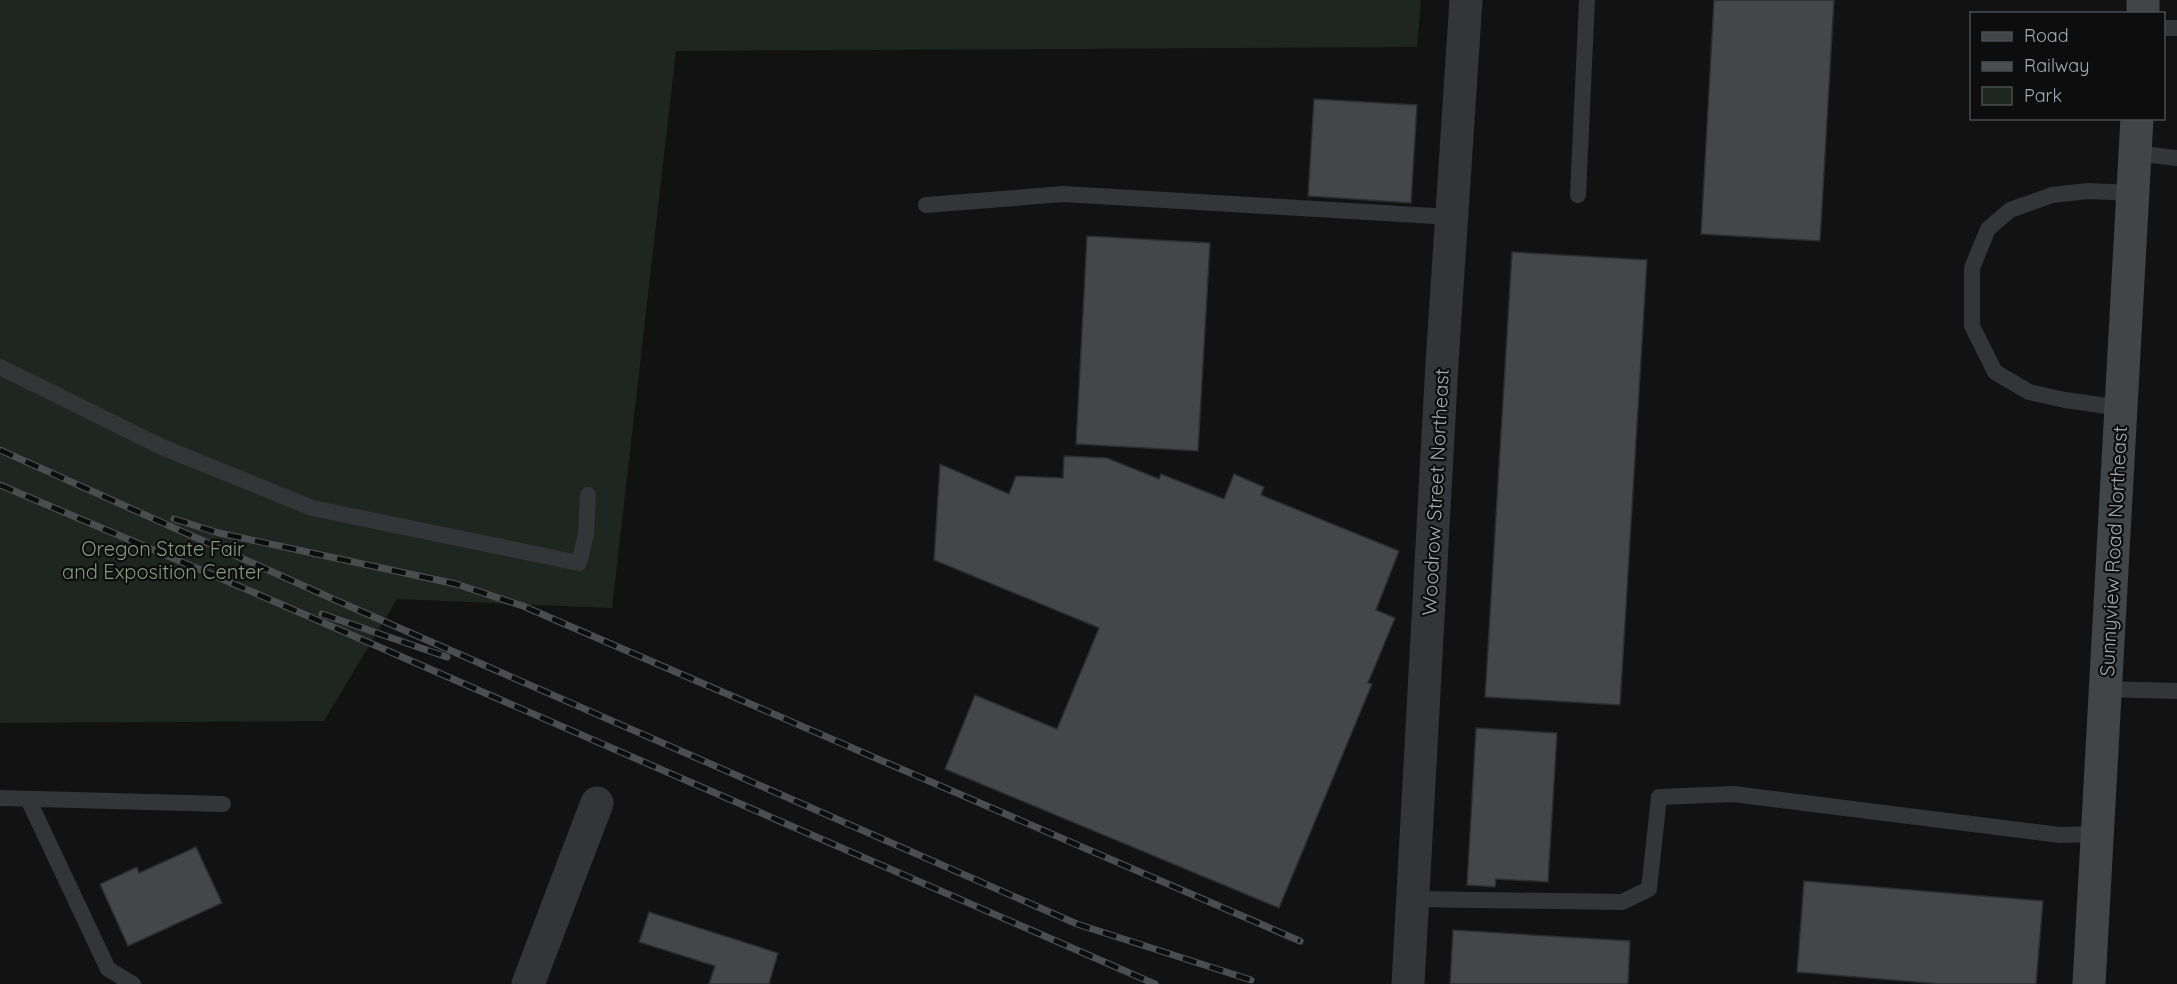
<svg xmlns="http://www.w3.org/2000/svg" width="2177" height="984" font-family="Quicksand,sans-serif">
<rect width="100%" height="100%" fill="#121213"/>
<path fill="#1f261f" d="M0,0H1421L1417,47L676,51L612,608L397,599L324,721L0,723Z"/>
<path fill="#444649" stroke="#2c2d2f" stroke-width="1.5" d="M1714,0H1834L1820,241L1701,234Z
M1314,99L1417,105L1411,203L1308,196Z
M1087,236L1210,243L1198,451L1076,444Z
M1512,252L1647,260L1620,705L1485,697Z
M1064,456L1107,458L1159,479L1161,474L1224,499L1234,474L1264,487L1261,495L1399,551L1376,610L1395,618L1368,683L1372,684L1279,908L945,769L975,695L1057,729L1099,628L934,560L940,464L1009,494L1016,476L1063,478Z
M1476,728L1557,733L1548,882L1496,879L1495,887L1467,885Z
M196,847L222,903L128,946L100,884L137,867L139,873Z
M1804,881L2043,901L2036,984H1940L1797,972Z
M649,912L778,953L769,984H709L715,966L639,942Z
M1453,930L1630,941L1628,984H1450Z"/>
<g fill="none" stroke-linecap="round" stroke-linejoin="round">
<path stroke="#343538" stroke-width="16" d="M2164,28H2177
M2135,153L2177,158
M1578,195L1587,0
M926,205L1064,194L1451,217
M0,367L162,447L312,508L579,563L586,534L588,495
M2121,408L2065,400L2029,392L1995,372L1972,326V268L1988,229L2010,210L2052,195L2088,191L2133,193
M2105,689L2177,691
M0,798L223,804
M28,799L108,969L133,984
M1412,899L1622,902L1649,889L1659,797L1733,794L2060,835L2097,834"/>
<path stroke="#343538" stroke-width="33" d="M528,984L597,803"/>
<path stroke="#343538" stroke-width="33" d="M1408,984L1442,363L1466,0"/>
<path stroke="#424548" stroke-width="33" d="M2143,14V0
M2089,984L2137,118"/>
<defs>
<path id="rail" d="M0,450L333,599L1077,924L1251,980
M0,485L234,584L1155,984
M174,519L219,533L456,584L523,606L1300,941
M322,614L447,657"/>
</defs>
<use href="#rail" stroke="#4b4e51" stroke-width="7"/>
<use href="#rail" stroke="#0d0d0e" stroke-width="4.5" stroke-dasharray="14" stroke-linecap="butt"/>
</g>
<g text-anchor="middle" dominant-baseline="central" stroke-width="4.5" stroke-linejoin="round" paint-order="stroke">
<g font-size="20" fill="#a5acb3" stroke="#0d0d0e">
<text transform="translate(1435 492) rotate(-87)">Woodrow Street Northeast</text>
<text transform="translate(2113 551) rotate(-87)">Sunnyview Road Northeast</text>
</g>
<g font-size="20" fill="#839c7e" stroke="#0d0d0e">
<text x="163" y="548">Oregon State Fair<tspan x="163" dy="23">and Exposition Center</tspan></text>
</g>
</g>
<rect x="1970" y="12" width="195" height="108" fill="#0d0d0e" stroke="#4a4d50" stroke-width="1.5"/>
<rect x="1982" y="32" width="30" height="9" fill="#424548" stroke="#4a4d50" stroke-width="1.5"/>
<text x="2024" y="42" font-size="18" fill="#a5acb3">Road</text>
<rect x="1982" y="62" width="30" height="9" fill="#4b4e51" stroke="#4a4d50" stroke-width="1.5"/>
<text x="2024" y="72" font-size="18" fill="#a5acb3">Railway</text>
<rect x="1982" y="87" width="30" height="18" fill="#1f261f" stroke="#4a4d50" stroke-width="1.5"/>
<text x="2024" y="102" font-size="18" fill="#a5acb3">Park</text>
</svg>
